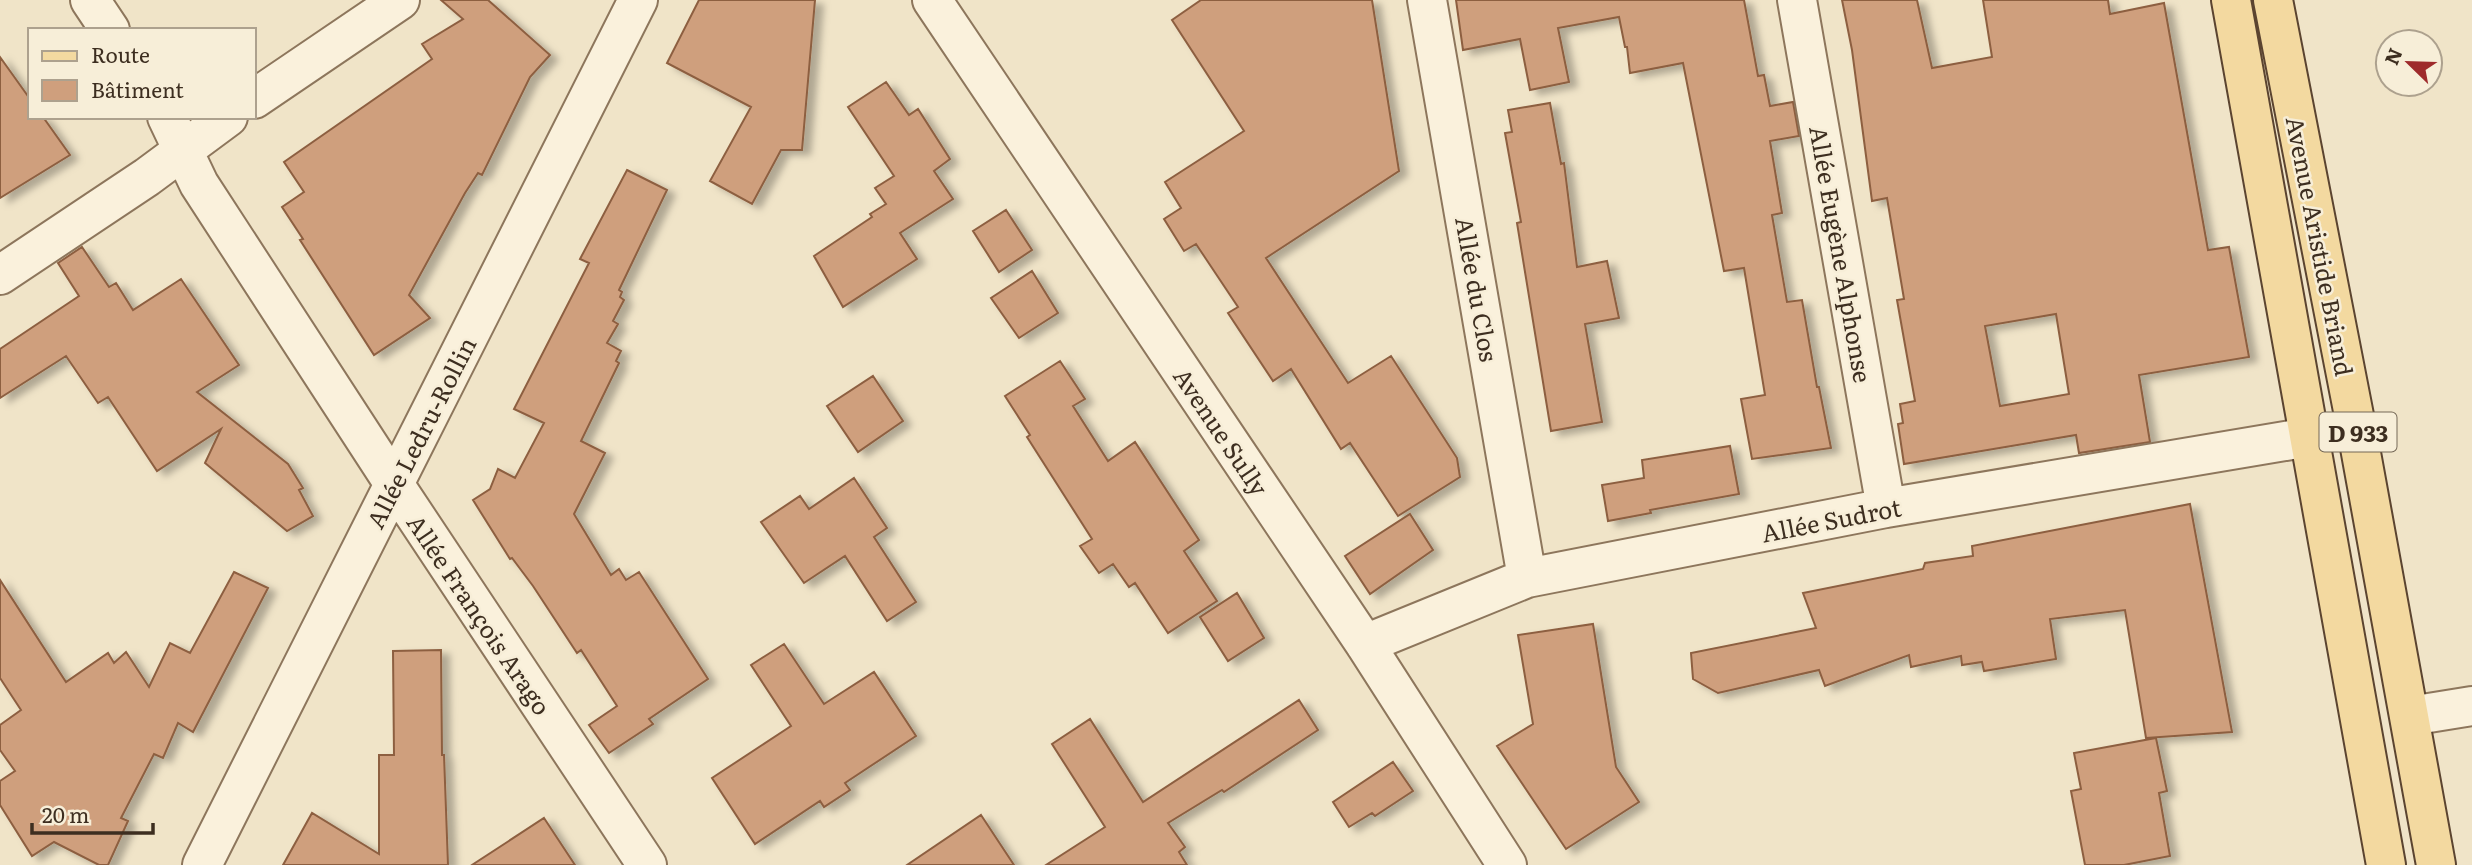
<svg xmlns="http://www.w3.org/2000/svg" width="2472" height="865" font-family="Literata,serif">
<defs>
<filter id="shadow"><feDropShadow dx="8" dy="4.5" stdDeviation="3.5" flood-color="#0004"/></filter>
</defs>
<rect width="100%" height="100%" fill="#f0e4c8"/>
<path fill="#cf9f7d" stroke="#8d5f41" stroke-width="2" fill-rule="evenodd" filter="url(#shadow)" d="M441,0H488L550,55L530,77L482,175L478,173L465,193L409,295L430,318L374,355L300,240L303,239L282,207L304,192L284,162L432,59L422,44L463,19Z
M699,0H815L802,150H781L752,204L710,181L751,107L667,63Z
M1201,0H1372L1399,171L1266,258L1348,383L1391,356L1457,458L1460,477L1398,516L1350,443L1341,449L1291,369L1273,381L1228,313L1238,307L1196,244L1184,251L1164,219L1181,208L1165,182L1244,131L1172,20Z
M1456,0H1744L1758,76L1764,75L1770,106L1793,102L1799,136L1770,141L1782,213L1772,215L1787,302L1802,300L1817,387H1819L1831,448L1752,459L1741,399L1765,395L1744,268L1724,271L1683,63L1630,73L1627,47H1625L1619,17L1558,28L1569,82L1530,90L1520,39L1463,50Z
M1842,0H1917L1932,68L1992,57L1983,0H2108L2110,14L2164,3L2208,250L2229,247L2249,357L2139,375L2150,442L2079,453L2076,435L1904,464L1898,424L1903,423L1900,404L1915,401L1897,300L1904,299L1887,198L1872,201L1852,50ZM2056,314L2069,394L2000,406L1985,326Z
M0,57L30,99V117H43L70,155L0,198Z
M886,82L909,115L918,109L950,159L934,171L953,199L900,233L917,259L843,307L814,256L872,217L870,214L886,204L875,188L894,176L848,107Z
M1550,103L1561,164L1564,163L1577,267L1607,261L1619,318L1585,324L1602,422L1551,431L1517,223L1521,222L1505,133L1512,132L1508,110Z
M627,170L667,190L619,290L622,292L620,297L624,300L613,321L618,324L607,343L621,351L616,361L619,363L581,441L605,453L574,514L611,575L619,569L626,580L639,572L708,679L649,719L653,724L609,753L589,725L617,706L581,650L577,653L533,586L512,558L510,559L473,500L490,489L498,469L515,478L544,423L514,409L589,263L580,259Z
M1006,210L1032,250L999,272L973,231Z
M82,247L109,287L116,283L133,310L181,279L239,365L197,392L288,464L303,488L299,490L313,516L287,531L205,463L221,429L157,471L108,397L98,403L66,356L0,398V349L79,296L58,263Z
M1032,271L1058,313L1019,338L991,298Z
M1060,361L1085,399L1073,406L1108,461L1135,442L1199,540L1184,551L1217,601L1168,633L1135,583L1129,587L1113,564L1099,573L1080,546L1092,539L1027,437L1030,435L1005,396Z
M873,376L903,421L858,452L827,406Z
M1730,446L1739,494L1650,510L1651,513L1608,521L1602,485L1644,478L1642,460Z
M854,478L887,528L874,537L916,602L887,621L845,556L804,583L761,522L800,496L809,509Z
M2190,504L2232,732L2146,738L2125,610L2050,619L2056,659L1984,671L1982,662L1962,665L1961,656L1911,667L1909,655L1825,686L1819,670L1718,693L1693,679L1691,653L1816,628L1803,593L1923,569L1925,563L1973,556L1972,546Z
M1410,514L1433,550L1370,594L1345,556Z
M234,572L268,588L193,732L178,723L163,758L154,754L121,818L128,821L108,865H99L54,842L32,856L0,805V781L15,771L0,750V725L21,710L0,678V580L66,682L108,653L114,663L126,652L149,687L170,643L190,653Z
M1237,593L1264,638L1228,661L1200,617Z
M1593,624L1616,767L1639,802L1566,849L1497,746L1533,724L1518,635Z
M784,644L824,704L874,672L916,736L845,783L850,790L824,807L820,801L755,844L712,778L791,726L751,665Z
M441,650L442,755H444L448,865H283L312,813L379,854V755H394L393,651Z
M1299,700L1318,730L1224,792L1222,790L1168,823L1185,847L1179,852L1187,865H1046L1105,827L1052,744L1090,719L1143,802Z
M2156,738L2167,791L2159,793L2170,856L2124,865H2085L2071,791L2081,789L2074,753Z
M1393,762L1413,791L1375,816L1372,813L1349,827L1333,802Z
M981,815L1014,865H907Z
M544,818L575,865H472Z"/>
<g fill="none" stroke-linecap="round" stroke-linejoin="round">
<defs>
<path id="minor" d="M90,0L110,30
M932,0L1365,644L1507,865
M1427,0L1527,578
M1797,0L1886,508
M254,99L400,0
M167,117L199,184L394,484L647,865
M0,275L147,177L228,117
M1365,644L1527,578L1886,508L2309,437
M2410,716L2472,706
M202,865L638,0"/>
<path id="major" d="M2231,0L2386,865
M2273,0L2357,431L2436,865"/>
</defs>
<use href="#minor" stroke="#8d765c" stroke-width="42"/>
<use href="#major" stroke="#5b4430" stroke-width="42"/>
<use href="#minor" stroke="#faf1dc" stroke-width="38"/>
<use href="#major" stroke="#f3d9a0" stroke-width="38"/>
</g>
<g text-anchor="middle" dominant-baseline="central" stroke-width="5" stroke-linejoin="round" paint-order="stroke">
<rect fill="#f7eed8" stroke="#756857" stroke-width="2" x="2319.5" y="412.5" width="77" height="39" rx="5"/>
<g font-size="23" font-weight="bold" fill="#3d2e20">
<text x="2358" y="432">D 933</text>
</g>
<g font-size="24" fill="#3d2e20" stroke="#f7eed8">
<text transform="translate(2321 246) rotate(79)">Avenue Aristide Briand</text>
<text transform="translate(1842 254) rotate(80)">Allée Eugène Alphonse</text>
<text transform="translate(1478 289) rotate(80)">Allée du Clos</text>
<text transform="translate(1222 431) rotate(56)">Avenue Sully</text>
<text transform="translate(420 432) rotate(-63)">Allée Ledru-Rollin</text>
<text transform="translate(1831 519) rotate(-11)">Allée Sudrot</text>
<text transform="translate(480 614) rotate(56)">Allée François Arago</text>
</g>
</g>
<rect x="28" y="28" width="228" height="91" fill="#f7eed8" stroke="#ada18e" stroke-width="2"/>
<rect x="42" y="51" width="35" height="10" fill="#f3d9a0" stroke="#ada18e" stroke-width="2"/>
<text x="91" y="63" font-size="21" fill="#3d2e20">Route</text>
<rect x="42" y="80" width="35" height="21" fill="#cf9f7d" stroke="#ada18e" stroke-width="2"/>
<text x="91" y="98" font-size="21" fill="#3d2e20">Bâtiment</text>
<g transform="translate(2409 63) rotate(293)"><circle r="33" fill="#f7eed8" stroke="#ada18e" stroke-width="2"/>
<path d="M0-5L12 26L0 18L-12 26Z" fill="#9e2a2b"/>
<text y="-10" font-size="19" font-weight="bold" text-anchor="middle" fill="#3d2e20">N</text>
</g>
<path d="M32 823v10h121v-10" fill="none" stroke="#3d2e20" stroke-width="3.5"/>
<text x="42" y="823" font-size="21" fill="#3d2e20" stroke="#f7eed8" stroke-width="5" paint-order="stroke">20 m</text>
</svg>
